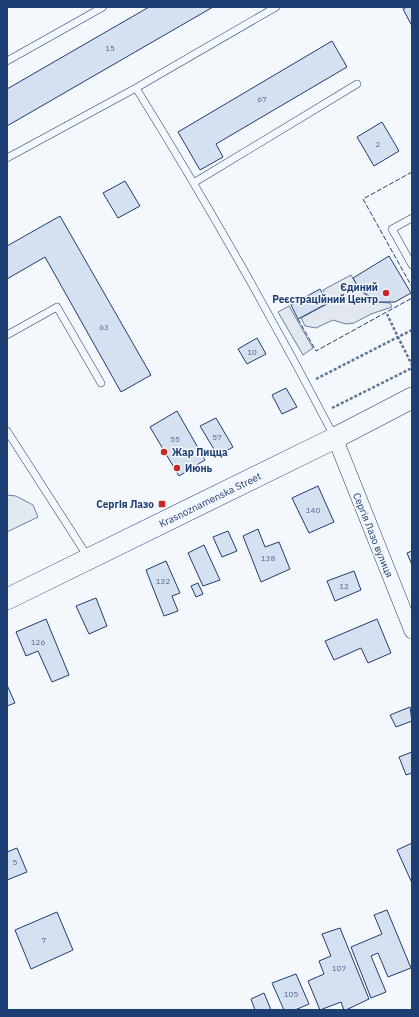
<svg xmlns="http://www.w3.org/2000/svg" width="419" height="1017" font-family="'IBM Plex Sans',sans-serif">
<rect width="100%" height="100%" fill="#f4f7fb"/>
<path fill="#e3e9f0" stroke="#687fa3" d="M7,495L16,496L33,505L38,517L7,532Z"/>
<path fill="#e3e8f0" stroke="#687fa3" d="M351,275L359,289L367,296L377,302L390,303L392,307L371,314L354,323L346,324L333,320L316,328L305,326L301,318L329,303L323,290Z
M289,306L313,348L303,355L278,312Z"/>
<path fill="#d5e0f0" stroke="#1d3f73" d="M149,7H213L7,126V89Z
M407,7H412V26L403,9Z
M332,41L347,67L216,144L223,157L200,170L178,132Z
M382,122L399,151L374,166L357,137Z
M125,181L140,206L118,218L103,193Z
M60,216L151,375L121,392L45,257L7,279V246Z
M389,256L411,293L395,302H378L360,290L353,278Z
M320,289L328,303L298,319L291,305Z
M257,338L266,354L247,364L238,349Z
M286,388L297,407L282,414L272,395Z
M177,411L205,460L179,476L150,427Z
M216,418L233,447L218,456L200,426Z
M318,486L334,522L309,533L292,498Z
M258,529L265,547L279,542L290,569L261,582L243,536Z
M228,531L237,551L222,557L213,537Z
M204,545L220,580L203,586L188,553Z
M412,551V565L407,553Z
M166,561L180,593L172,596L178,611L164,616L146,570Z
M354,571L361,590L335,601L327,581Z
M198,583L203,594L196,597L191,586Z
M96,598L107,626L89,634L76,606Z
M46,619L69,675L52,682L38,651L26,656L16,632Z
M377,619L391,653L368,663L361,648L334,660L325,641Z
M7,685L15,703L7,706Z
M410,707L412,721L396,727L390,715Z
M412,752V773L406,775L399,757Z
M412,843V883L397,850Z
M17,848L27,872L7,880V852Z
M387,910L411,968L388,977L378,953L371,956L386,992L371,998L351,947L382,934L374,915Z
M57,912L73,950L31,969L15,930Z
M340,928L369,999L346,1010H344L341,1002L320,1010L308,981L324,974L319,961L331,956L322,934Z
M296,974L309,1004L295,1010H284L272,983Z
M264,993L271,1010H255L251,999Z"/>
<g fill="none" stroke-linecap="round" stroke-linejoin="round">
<defs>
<path id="lane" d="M7,61L103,7
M136,88C206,201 272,317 334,436
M7,158L136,88L276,7
M195,182L357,84
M412,218L392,229L412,265
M7,335L57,307L101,383
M7,431L88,557"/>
<path id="street" d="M335,438L412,631"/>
<path id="secondary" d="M7,599L335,438L412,398"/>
</defs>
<use href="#lane" stroke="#1d3f73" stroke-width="8"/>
<use href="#street" stroke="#1d3f73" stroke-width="16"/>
<use href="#secondary" stroke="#1d3f73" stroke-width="22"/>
<path stroke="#5e769c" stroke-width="2.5" stroke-dasharray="3 2" stroke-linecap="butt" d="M412,330L398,337L412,365
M316,379L398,337L387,314
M332,408L412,368"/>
<use href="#lane" stroke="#f4f7fb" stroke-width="7"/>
<use href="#street" stroke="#f4f7fb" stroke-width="15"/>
<use href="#secondary" stroke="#f4f7fb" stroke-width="21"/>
<path stroke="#1d3f73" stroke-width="1" stroke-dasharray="5 2" stroke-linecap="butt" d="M412,172L363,199L412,287
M298,319L316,351L412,298"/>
</g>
<g fill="#c62828" stroke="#f4f7fb" stroke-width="1.5">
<circle cx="386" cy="293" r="4"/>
<circle cx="164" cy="452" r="4"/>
<circle cx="177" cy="468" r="4"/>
<rect x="158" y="500" width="8" height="8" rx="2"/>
</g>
<g text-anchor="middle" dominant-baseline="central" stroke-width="3" stroke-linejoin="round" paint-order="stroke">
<g font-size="8" fill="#4b6792">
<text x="110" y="48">15</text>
<text x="262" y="99">67</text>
<text x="378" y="144">2</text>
<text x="104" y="327">63</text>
<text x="252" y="352">10</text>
<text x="217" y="437">57</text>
<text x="175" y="439">55</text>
<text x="313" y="510">140</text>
<text x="268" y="558">138</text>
<text x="163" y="581">132</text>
<text x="344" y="586">12</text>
<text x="38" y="642">126</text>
<text x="15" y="862">5</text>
<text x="44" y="940">7</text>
<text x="339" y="968">107</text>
<text x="291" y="994">105</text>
</g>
<g font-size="10" font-weight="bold" fill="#1d3f73" stroke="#f4f7fb" text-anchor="end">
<text x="378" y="287">Єдиний<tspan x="378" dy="12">Реєстраційний Центр</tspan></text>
<text x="172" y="452" text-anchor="start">Жар Пицца</text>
<text x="185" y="468" text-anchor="start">Июнь</text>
<text x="154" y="504">Сергія Лазо</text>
</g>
<g font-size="10" fill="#1d3f73" stroke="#f4f7fb">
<text transform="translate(210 500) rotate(-26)">Krasnoznamenska Street</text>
<text transform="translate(373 535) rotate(68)">Сергія Лазо вулиця</text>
</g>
</g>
<rect width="419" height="1017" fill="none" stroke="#1d3f73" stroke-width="16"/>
</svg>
